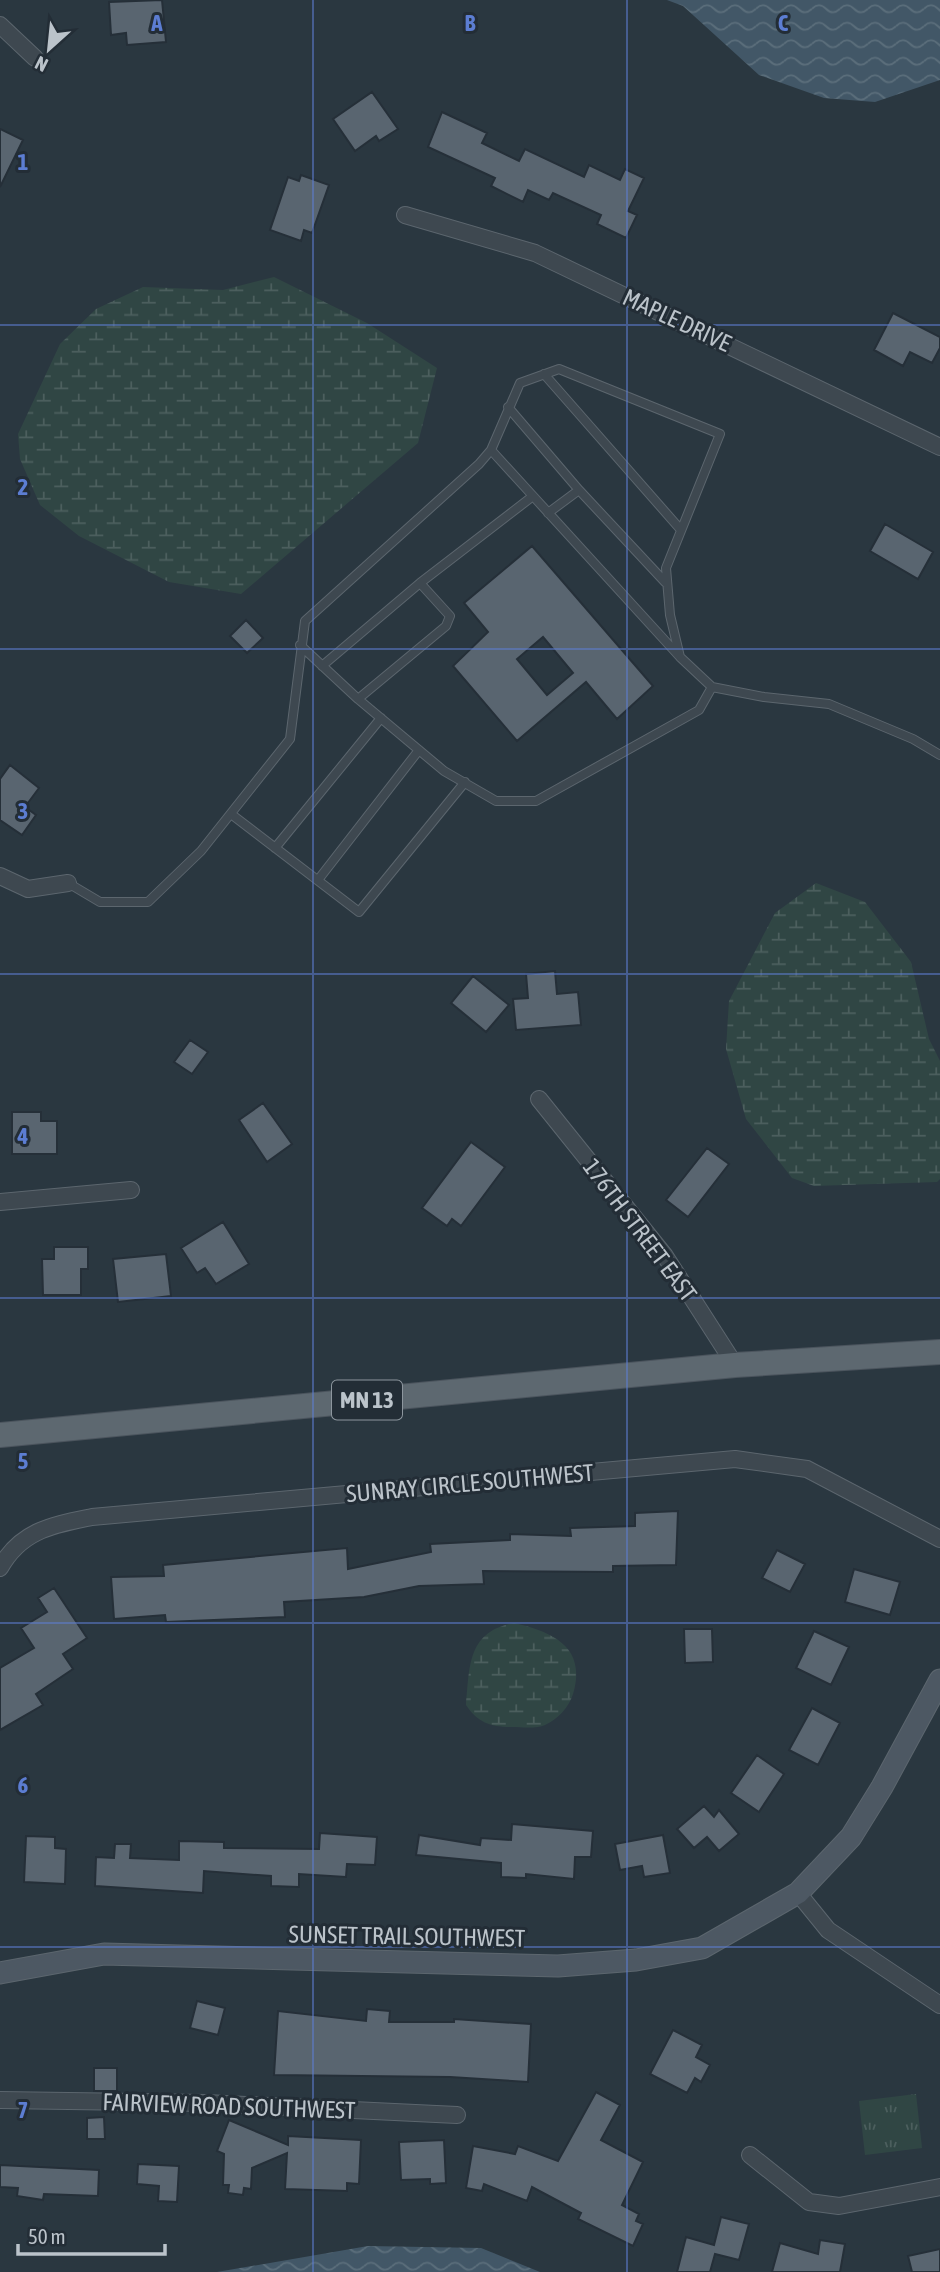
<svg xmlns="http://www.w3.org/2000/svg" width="940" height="2272" font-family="'Asap Condensed',sans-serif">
<defs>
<pattern id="grass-tufts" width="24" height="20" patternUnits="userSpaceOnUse" patternTransform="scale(1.75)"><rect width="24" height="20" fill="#304644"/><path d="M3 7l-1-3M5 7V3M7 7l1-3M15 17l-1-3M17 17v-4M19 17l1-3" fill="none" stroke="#4c5f5e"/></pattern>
<pattern id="wetland-marsh" width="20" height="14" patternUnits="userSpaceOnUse" patternTransform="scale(1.75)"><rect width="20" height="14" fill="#304644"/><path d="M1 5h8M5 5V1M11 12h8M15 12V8" fill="none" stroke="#4c5f5e"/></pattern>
<pattern id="water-waves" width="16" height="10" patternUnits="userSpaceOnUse" patternTransform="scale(1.75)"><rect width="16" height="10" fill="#425767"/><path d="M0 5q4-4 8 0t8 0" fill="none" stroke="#5b6e7b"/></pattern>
</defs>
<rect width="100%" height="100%" fill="#2a3740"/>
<path fill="url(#grass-tufts)" d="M916,2094L922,2148L865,2155L859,2101Z"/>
<path fill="url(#wetland-marsh)" d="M274,277L367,323L437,368L418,443L241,594L169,582L79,536L40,505L20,459L18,434L60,344L96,309L143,287L223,290Z
M816,883L865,902L911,962L929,1039L940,1061V1179L937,1182L814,1186L792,1178L746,1119L726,1049L729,1001L775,913Z
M514,1623C553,1632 587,1647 573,1694C569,1707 558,1719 545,1725C536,1729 522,1727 512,1727C491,1727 478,1723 466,1705C470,1666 467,1632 514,1623Z"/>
<path fill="url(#water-waves)" d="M667,0H940V80L875,102L824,98L759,75L683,6Z
M368,2246L481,2248L540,2272H217Z"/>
<path fill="#596570" stroke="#252f38" stroke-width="2" fill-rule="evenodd" d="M162,0L166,42L127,45L126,33L111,35L109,2Z
M372,92L398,129L379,141L376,136L355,151L333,119Z
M442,112L487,133L482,143L519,161L525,149L584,177L589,165L620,180L625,169L644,178L628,211L637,215L626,238L597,224L601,215L553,193L549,200L528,190L523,202L491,186L495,178L428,147Z
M0,129L23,140L0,187Z
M301,175L329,185L312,233L304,230L301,241L270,230L288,177L299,181Z
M893,313L940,337V348L932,363L910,352L903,366L874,350Z
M885,524L933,552L918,579L870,551Z
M532,546L653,686L617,719L586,682L517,741L453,666L488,632L464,603ZM543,637L573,673L547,695L517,659Z
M246,620L263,638L247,653L230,636Z
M10,765L39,788L25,807L36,815L22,835L0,820V779Z
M555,971L557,994L578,992L581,1025L516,1030L513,999L528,998L526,974Z
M473,976L509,1005L486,1032L451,1003Z
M190,1040L208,1052L192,1074L174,1062Z
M263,1103L292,1144L267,1162L239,1120Z
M12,1112H41V1121H57V1154H12Z
M471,1142L505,1167L461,1226L452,1219L447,1226L422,1208Z
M707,1148L729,1164L688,1217L666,1200Z
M223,1222L249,1264L216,1284L205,1268L197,1273L181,1248Z
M54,1247H88V1269H81V1295H43L42,1259H54Z
M166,1254L171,1296L118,1302L113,1259Z
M678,1511L676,1565L613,1566V1572L483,1571L484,1584L419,1586L364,1597L284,1602L285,1617L166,1622L165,1615L114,1619L111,1577L164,1576L163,1565L347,1548L348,1569L431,1552L430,1544L510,1540V1534L571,1536L570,1528L635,1526V1513Z
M777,1550L805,1564L790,1592L762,1578Z
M854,1569L900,1582L890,1615L845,1602Z
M54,1588L87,1638L63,1654L73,1669L36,1694L43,1705L0,1730V1668L34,1648L21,1628L47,1612L38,1598Z
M684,1629H712L713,1662L685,1663Z
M814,1631L849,1647L831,1685L796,1668Z
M812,1708L840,1723L818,1765L789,1750Z
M757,1755L784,1774L759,1812L731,1793Z
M704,1806L714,1817L719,1810L739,1834L719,1851L707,1837L694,1848L677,1829Z
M512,1824L593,1831L591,1857H575L574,1879L526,1874V1878L501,1877V1863L416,1855L419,1835L480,1845L481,1838L511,1840Z
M320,1833L377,1837L375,1865L347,1864L346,1877L299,1874V1887L271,1886V1876L204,1871L203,1893L95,1886L96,1857L114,1858L115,1844H131L130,1858L179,1860V1841L224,1842V1848L319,1849Z
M663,1835L670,1873L644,1877L642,1866L620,1870L615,1844Z
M26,1836L55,1837V1848L66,1849L65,1884L24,1882Z
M197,2001L225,2008L218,2035L190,2028Z
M367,2009L390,2011L389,2022H454V2019L531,2024L528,2082L450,2077L274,2075L278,2011L366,2021Z
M673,2030L702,2045L696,2057L710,2065L701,2082L695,2078L687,2093L650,2074Z
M94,2068H117V2091H94Z
M596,2092L620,2105L601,2140L643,2162L622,2205L639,2214L636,2221L643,2224L633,2246L578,2219L581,2213L532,2187L527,2201L484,2184L482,2191L466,2188L473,2146L515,2154L518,2146L558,2161Z
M104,2117L105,2139H87V2118Z
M229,2120L288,2145V2136L361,2140L359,2184L347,2183V2191L285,2189L287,2153L252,2168L251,2189L244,2188L243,2195L228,2193L229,2185H223L224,2154L217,2151Z
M444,2140L446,2183L430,2184V2179L401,2180L399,2142Z
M138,2164L179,2166L177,2202L158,2201L159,2186L137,2184Z
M0,2165L99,2170L98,2196L44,2194L43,2200L17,2196L18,2188L0,2187Z
M721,2217L749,2224L739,2260L715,2254L710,2272H677L686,2237L714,2245Z
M820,2240L845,2244L840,2272H772L780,2243L818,2254Z
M940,2249V2272H912L908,2256Z"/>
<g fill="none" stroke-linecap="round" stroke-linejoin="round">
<defs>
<path id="lane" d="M544,374L681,530
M508,407L579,490
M491,450L533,496
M548,513L579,490L665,582
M300,645L358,699L444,771L496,801H536L699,710L712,687
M322,666L420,583
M358,699L446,626L450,616L420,583L533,496L680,657L712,687L764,697L829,704L913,739L940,755
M231,814L359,912L465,782
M275,848L381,718
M318,880L419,750
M68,883L100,902H148L201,851L290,739L305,621L479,464L491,450L520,383L559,369L720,434L666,568L670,615L680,657"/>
<path id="street" d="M0,25L35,58
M405,215L535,253L940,447
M0,876L28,889L68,883
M539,1099L665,1256L735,1365
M0,1202L131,1190
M0,1568C21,1530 53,1525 92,1517L735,1459L807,1469L940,1539
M798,1893L828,1930L940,2005
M0,2100L206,2103L457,2115
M750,2155L809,2202L839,2206L940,2187"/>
<path id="secondary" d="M0,1973L104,1954L558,1966L636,1960L702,1948L798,1893L851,1837L882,1787L940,1680"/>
<path id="primary" d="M0,1435L735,1365L940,1352"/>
</defs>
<use href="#lane" stroke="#5c666e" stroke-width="10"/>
<use href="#street" stroke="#5c666e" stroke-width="18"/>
<use href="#secondary" stroke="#5c666e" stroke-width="23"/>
<use href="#primary" stroke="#4b545d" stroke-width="26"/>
<use href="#lane" stroke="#3e4850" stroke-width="8"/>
<use href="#street" stroke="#3e4850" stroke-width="16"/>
<use href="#secondary" stroke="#4d5863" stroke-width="21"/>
<use href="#primary" stroke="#5d6870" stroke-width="24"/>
</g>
<path fill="none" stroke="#5c7dd2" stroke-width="2" stroke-opacity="0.55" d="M313,0V2272M627,0V2272M0,325H940M0,649H940M0,974H940M0,1298H940M0,1623H940M0,1947H940"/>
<g text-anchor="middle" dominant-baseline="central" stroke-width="6" stroke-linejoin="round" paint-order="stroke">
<rect fill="#232d36" stroke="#8d969e" stroke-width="2" x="332" y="1380.5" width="70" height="39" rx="5"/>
<g font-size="23" font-weight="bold" fill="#bbc3ca">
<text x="367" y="1400">MN 13</text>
</g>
<g font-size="24" fill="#bbc3ca" stroke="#232d36">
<text transform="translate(677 320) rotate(25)">MAPLE DRIVE</text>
<text transform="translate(640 1230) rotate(53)">176TH STREET EAST</text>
<text transform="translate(470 1483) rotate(-5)">SUNRAY CIRCLE SOUTHWEST</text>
<text transform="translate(407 1936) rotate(1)">SUNSET TRAIL SOUTHWEST</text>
<text transform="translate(229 2106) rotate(2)">FAIRVIEW ROAD SOUTHWEST</text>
</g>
</g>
<g font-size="23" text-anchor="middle" font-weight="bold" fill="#5c7dd2" stroke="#232d36" stroke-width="6" stroke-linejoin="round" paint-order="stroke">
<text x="157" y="31">A</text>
<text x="470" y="31">B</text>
<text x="783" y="31">C</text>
<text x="23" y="170">1</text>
<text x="23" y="495">2</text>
<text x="23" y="819">3</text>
<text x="23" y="1144">4</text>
<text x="23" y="1469">5</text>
<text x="23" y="1793">6</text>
<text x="23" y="2118">7</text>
</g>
<g transform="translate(49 49) rotate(207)" stroke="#232d36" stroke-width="5" paint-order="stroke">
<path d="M0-5L12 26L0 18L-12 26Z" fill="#bbc3ca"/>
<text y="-10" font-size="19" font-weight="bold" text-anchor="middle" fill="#bbc3ca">N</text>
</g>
<path d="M18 2244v10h147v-10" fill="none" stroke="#bbc3ca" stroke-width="3.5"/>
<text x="28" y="2244" font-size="21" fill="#bbc3ca" stroke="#232d36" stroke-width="5" paint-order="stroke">50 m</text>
</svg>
